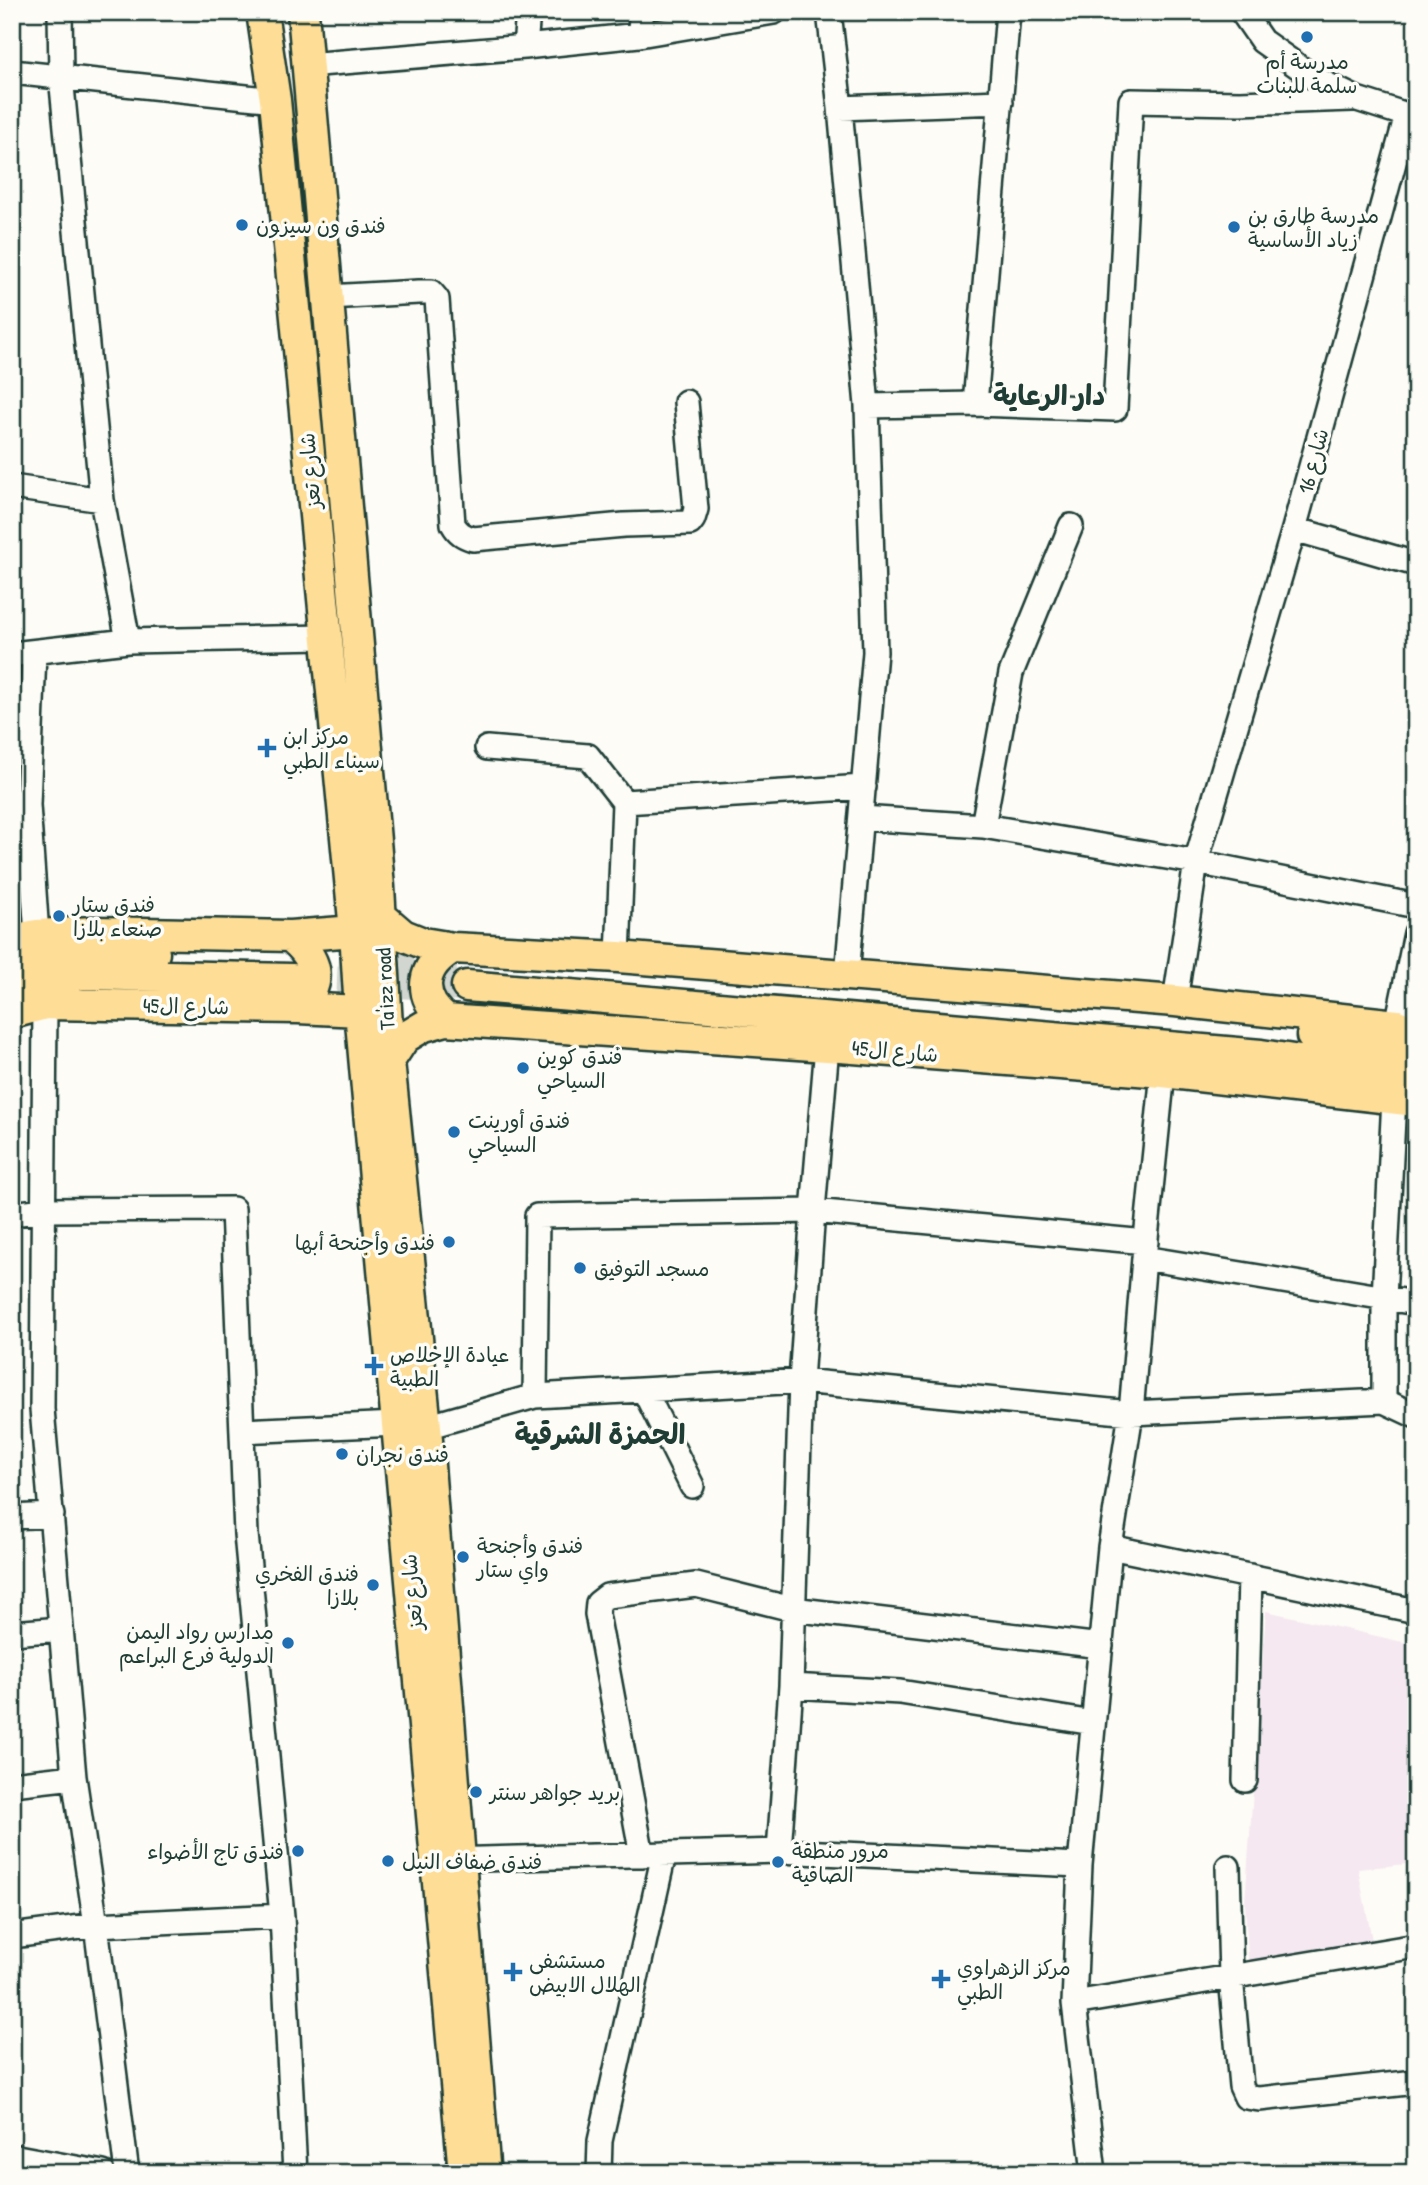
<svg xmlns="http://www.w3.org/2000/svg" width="1428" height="2185" font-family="'Patrick Hand','Playpen Sans Arabic',sans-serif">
<rect width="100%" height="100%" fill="#fdfcf7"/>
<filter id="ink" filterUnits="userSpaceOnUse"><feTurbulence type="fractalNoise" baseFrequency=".0143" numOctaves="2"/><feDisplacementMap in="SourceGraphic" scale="14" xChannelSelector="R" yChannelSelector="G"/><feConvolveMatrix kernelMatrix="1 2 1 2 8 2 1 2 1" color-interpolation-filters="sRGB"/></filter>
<g filter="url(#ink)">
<path fill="#f5e8f0" d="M1266,1611L1416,1645V1725L1411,1765L1416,1795V1863L1358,1869L1374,1950L1249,1972L1245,1903Z"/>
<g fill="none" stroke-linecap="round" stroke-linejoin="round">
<path stroke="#d1d6d0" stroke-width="30" stroke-dasharray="30 15" stroke-linecap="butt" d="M294,957L457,965
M292,979L467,986"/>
<defs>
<path id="minor" d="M60,12L61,76L102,500L128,641
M829,12L840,108L867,406L875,652L847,975
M639,35L642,12
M525,47L528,12
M307,65L525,47L639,35L774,12
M12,72L275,100
M840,108L1001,102
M328,297L419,292H431L437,299L453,524C458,533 463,536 473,539L624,525L690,523L693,519L696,509L686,402
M975,404L1008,12
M867,406L975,404L1115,409L1131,101L1240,103L1352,99
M12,487L102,500
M1294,529L1416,564
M34,653L28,805L37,935
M12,654L128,641L326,637
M487,748L588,756L624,802
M861,818L983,826L1196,862L1416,906
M983,826L1011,673L1071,526
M618,957L624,802L864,787
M1175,1001L1196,862L1294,529L1407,115L1357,99L1316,79L1262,41L1242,12
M45,1004L42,1409L74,1777L96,1925L127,2173
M1397,1025L1416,933
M12,1214L44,1210L233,1209L246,1534L282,1916L295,2173
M1144,1258L1416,1303
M644,1390L692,1486
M535,1396L537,1216L813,1211L1146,1242
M1384,1401V1298L1394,1098
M426,1427L535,1396L801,1381L1131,1413L1384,1401L1416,1416
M242,1431L397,1424
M12,1517L52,1515
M1110,1547L1416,1611
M12,1633L61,1629
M791,1686L900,1692L1093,1723
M1245,1780L1250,1576
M12,1784L74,1777
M779,1851L791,1686L801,1381L813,1211L827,1046
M642,1855L597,1614L598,1603L607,1596L696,1585L792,1609L1101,1646
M446,1860L779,1851L1080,1865
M1228,1867L1231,1977L1241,2086L1246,2097L1259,2099L1416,2082
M12,1936L96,1925L282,1916
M1074,2003L1416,1946
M12,2156L103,2173
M599,2173L600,2141L664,1854
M1094,2173L1074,2003L1080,1865L1110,1547L1131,1413L1144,1258L1163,1072"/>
<path id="major" d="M262,12L275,100L355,931L360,1011L464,2173
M303,12L379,887L389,1061L426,1427L484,2164
M382,917L403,935L423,943L453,948L618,957L1175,1001L1397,1025L1416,1032
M290,936C317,958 325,981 298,1008
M12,940L37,935L94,932L290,936L355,931
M12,959L154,953
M12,982L84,974L292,979
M467,986L1261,1055L1416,1079
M12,1013L45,1004L298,1008L360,1011
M446,1020C416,996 421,966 453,948
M1312,1036L1416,1050
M389,1061L404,1038L424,1026L446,1020L827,1046L1163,1072L1416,1101"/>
</defs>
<use href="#minor" stroke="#1f3d34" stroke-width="28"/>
<use href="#major" stroke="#1f3d34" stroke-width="35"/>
<use href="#minor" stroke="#fdfcf7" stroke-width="23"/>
<use href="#major" stroke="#fedd96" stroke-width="30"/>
</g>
</g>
<g fill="#1f6fb2" stroke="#fdfcf7" stroke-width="2.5">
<circle cx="1307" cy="37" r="7"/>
<circle cx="242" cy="225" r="7"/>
<circle cx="1234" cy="227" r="7"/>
<path d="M263.5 737.5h7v7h7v7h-7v7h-7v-7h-7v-7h7z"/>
<circle cx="59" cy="916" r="7"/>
<circle cx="523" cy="1068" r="7"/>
<circle cx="454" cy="1132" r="7"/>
<circle cx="449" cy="1242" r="7"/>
<circle cx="580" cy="1268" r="7"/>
<path d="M370.5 1355.5h7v7h7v7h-7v7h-7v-7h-7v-7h7z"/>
<circle cx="342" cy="1454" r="7"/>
<circle cx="463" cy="1557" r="7"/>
<circle cx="373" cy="1585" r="7"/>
<circle cx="288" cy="1643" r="7"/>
<circle cx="476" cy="1792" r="7"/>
<circle cx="298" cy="1851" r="7"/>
<circle cx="388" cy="1861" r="7"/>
<circle cx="778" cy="1862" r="7"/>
<path d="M509.5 1961.5h7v7h7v7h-7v7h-7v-7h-7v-7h7z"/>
<path d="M937.5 1968.5h7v7h7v7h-7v7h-7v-7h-7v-7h7z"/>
</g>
<g text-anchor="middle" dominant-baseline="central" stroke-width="7" stroke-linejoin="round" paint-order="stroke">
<g font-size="21" fill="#1f3d34" stroke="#fdfcf7" text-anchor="start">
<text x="1307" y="61" text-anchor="middle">مدرسة أم<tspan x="1307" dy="24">سلمة للبنات</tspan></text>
<text x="1248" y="215">مدرسة طارق بن<tspan x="1248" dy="24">زياد الأساسية</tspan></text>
<text x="256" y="225">فندق ون سيزون</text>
<text x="283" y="736">مركز ابن<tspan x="283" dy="24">سيناء الطبي</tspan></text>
<text x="73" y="904">فندق ستار<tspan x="73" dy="24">صنعاء بلازا</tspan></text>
<text x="537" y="1056">فندق كوين<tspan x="537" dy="24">السياحي</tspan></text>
<text x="468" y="1120">فندق أورينت<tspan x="468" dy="24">السياحي</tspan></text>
<text x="435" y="1242" text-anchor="end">فندق وأجنحة أبها</text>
<text x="594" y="1268">مسجد التوفيق</text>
<text x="390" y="1354">عيادة الإخلاص<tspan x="390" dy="24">الطبية</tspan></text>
<text x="356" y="1454">فندق نجران</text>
<text x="477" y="1545">فندق وأجنحة<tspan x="477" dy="24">واي ستار</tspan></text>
<text x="359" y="1573" text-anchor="end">فندق الفخري<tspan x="359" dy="24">بلازا</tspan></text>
<text x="274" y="1631" text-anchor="end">مدارس رواد اليمن<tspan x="274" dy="24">الدولية فرع البراعم</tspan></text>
<text x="490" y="1792">بريد جواهر سنتر</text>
<text x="792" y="1850">مرور منطقة<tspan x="792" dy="24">الصافية</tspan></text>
<text x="284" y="1851" text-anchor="end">فندق تاج الأضواء</text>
<text x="402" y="1861">فندق ضفاف النيل</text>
<text x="529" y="1960">مستشفى<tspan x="529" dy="24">الهلال الابيض</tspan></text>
<text x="957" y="1967">مركز الزهراوي<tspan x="957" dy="24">الطبي</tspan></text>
</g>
<g font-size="21" fill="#1f3d34" stroke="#fdfcf7">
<text transform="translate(1313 461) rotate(-75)">شارع 16</text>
<text transform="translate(310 471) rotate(-95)">شارع تعز</text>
<text transform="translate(385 989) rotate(-93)">Ta'izz road</text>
<text transform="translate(186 1006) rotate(1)">شارع ال45</text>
<text transform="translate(895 1051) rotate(5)">شارع ال45</text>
<text transform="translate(412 1592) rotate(-95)">شارع تعز</text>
</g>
<g font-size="28" font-weight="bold" fill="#1f3d34" stroke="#fdfcf7">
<text x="1049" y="395">دار الرعاية</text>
<text x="600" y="1434">الحمزة الشرقية</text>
</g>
</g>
<rect width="1428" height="2185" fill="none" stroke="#fdfcf7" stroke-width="42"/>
<rect x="21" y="21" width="1386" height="2143" fill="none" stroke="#1f3d34" stroke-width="2.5" filter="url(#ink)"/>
</svg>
